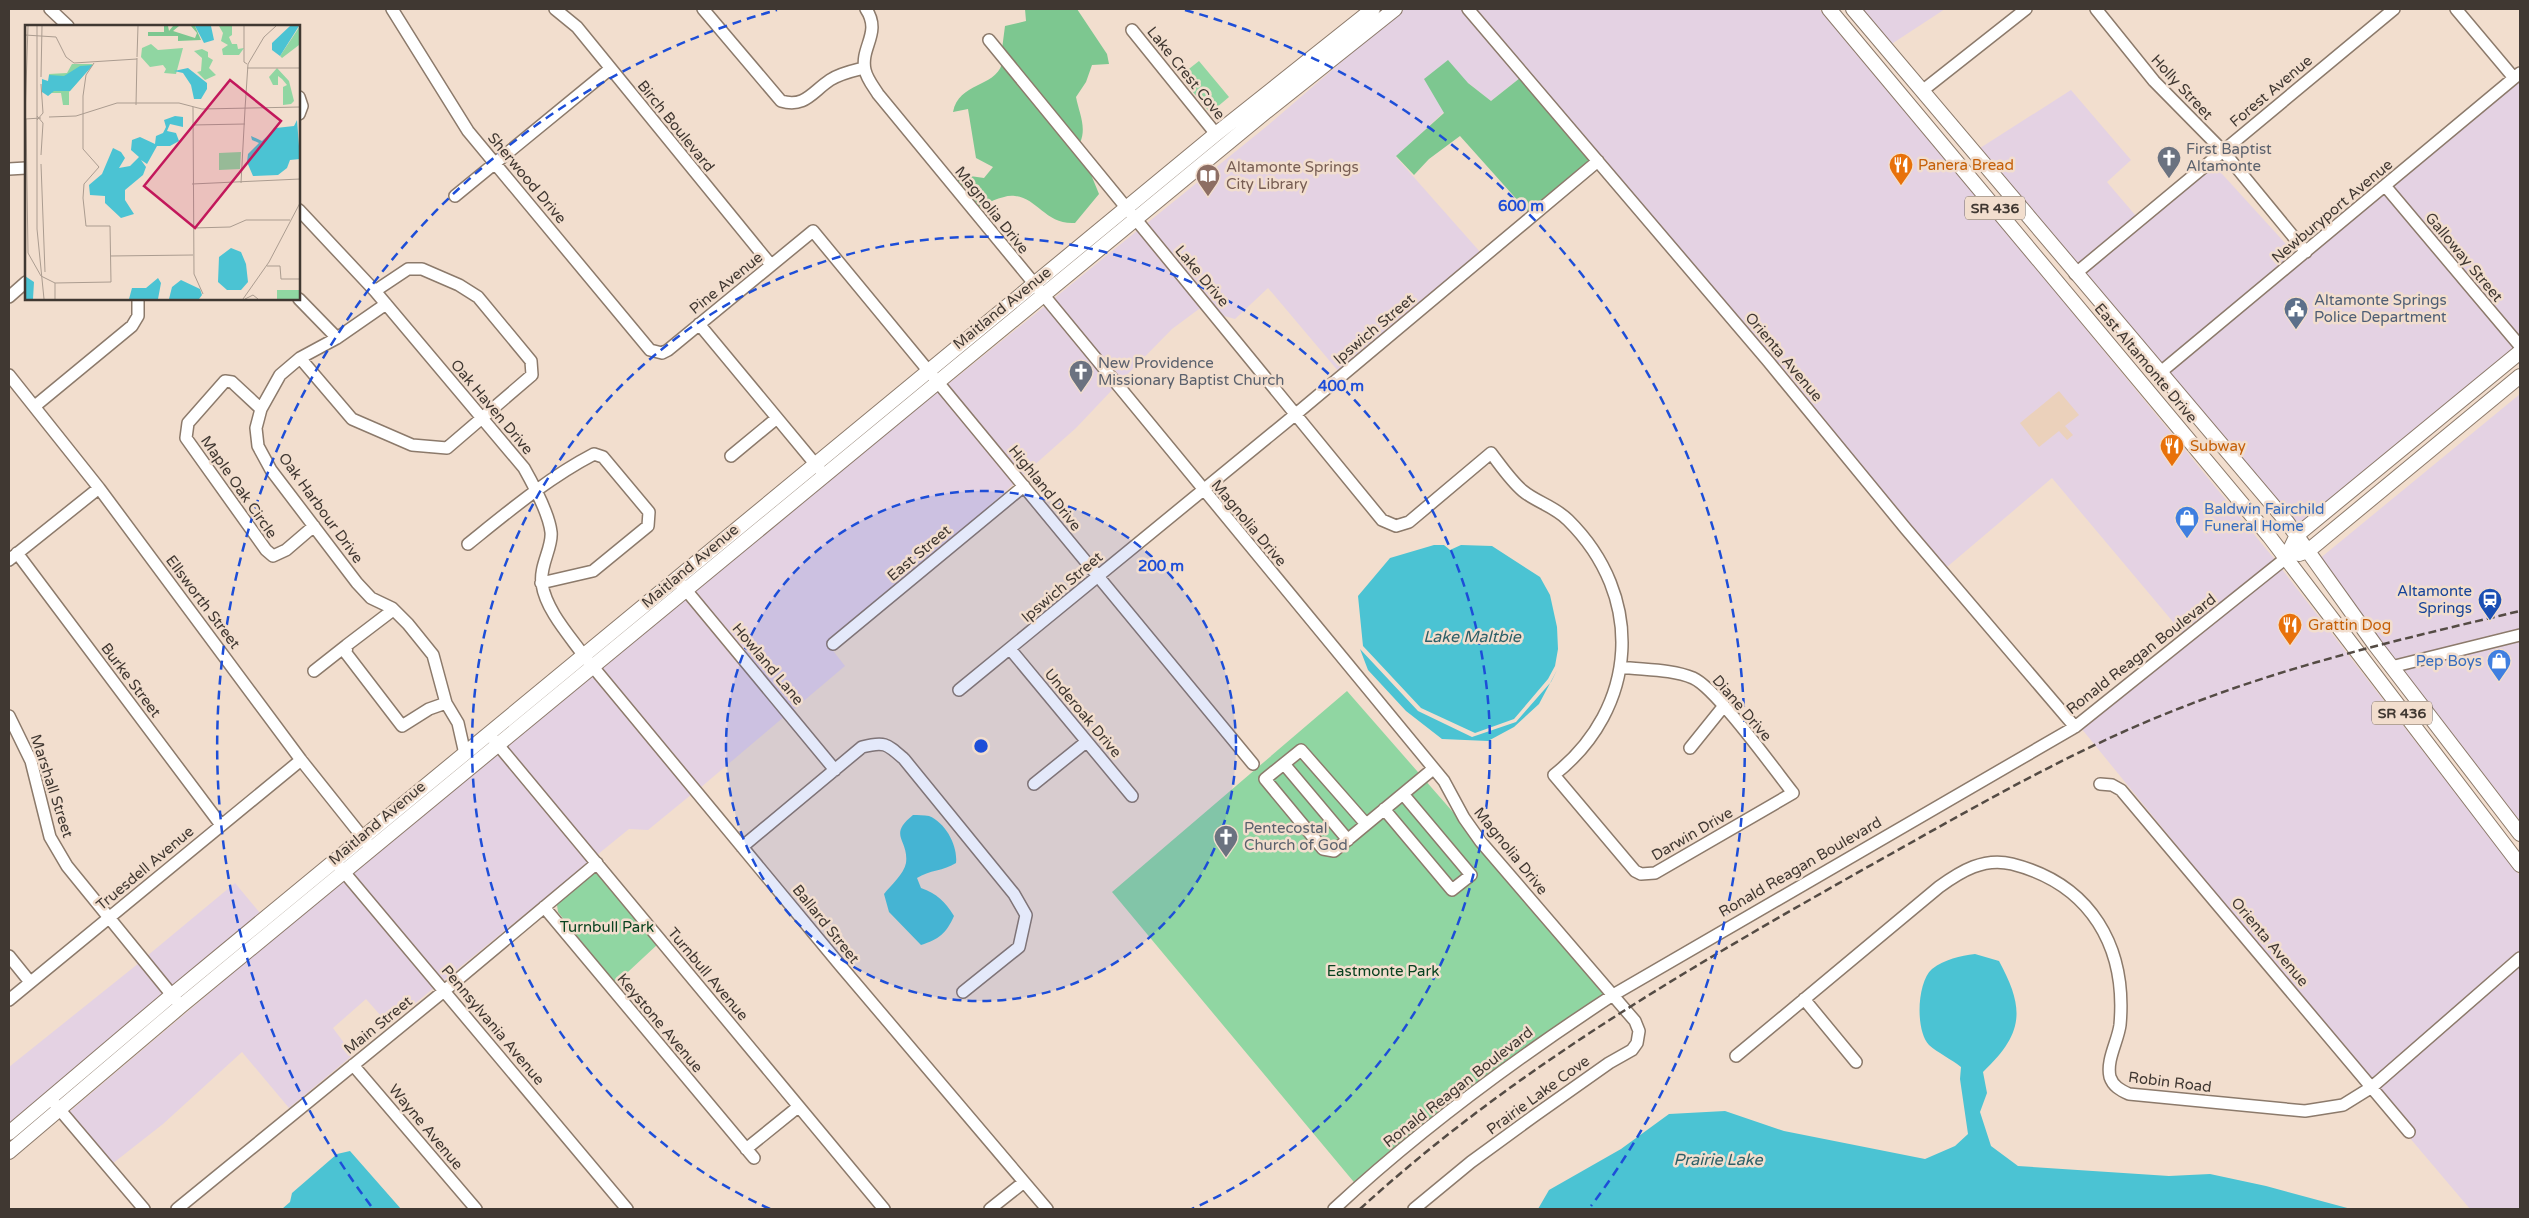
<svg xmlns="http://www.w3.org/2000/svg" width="2529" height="1218" font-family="'Varela Round',sans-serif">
<rect width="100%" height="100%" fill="#f2dece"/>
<path fill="#e4d2e3" d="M1403,9H1461L1520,78L1491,101L1468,83L1444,112L1396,157L1481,253L1339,372L1268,288L1235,319L1221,315L1146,224L1267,126Z
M1474,9H1819L2050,285L2276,561L2184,635L2052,478L1947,567Z
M1861,9H1945L1890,45Z
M2520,79V338L2392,187Z
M2071,90L2131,160L2107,182L2136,216L2074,267L1977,150Z
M2213,164L2296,255L2159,368L2079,274Z
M2385,193L2515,347L2295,531L2164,375Z
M1138,230L1204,310L1199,309L1172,329L1120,382L1052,300Z
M1045,306L1113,389L1076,428L1022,476L947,385Z
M939,391L1015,483L928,560L827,643L845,666L793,710L693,592Z
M2520,394V631L2396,661L2318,560Z
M2281,568L2520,876V952L2373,1080L2204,879L2081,728Z
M686,598L785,716L700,788L600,668Z
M2520,640V821L2402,669Z
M593,674L692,794L648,830L629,829L597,855L506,746Z
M498,752L589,862L443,981L352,873Z
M344,879L435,987L389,1025L366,999L333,1028L353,1055L289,1108L242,1052L163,1124L112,1164L69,1112Z
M235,883L260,913L172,987L147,956Z
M139,963L164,993L9,1124V1067Z
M2520,963V1209H2470L2409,1137L2415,1132L2378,1087Z"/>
<path fill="#ebd1bb" d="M2059,391L2079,415L2065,426L2073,435L2067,440L2059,431L2039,447L2020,423Z"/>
<path fill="#90d6a2" d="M1199,61L1229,97L1210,113L1180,76Z
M1347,691L1613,995L1358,1187L1112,892Z
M593,873H598L658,944L615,984L558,912L557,905L561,899Z"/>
<path fill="#7dc790" d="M1025,9H1077L1107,54L1109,64L1092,65L1086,82L1076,97C1079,113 1087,127 1080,143L1002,49L1005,26L1026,21Z
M1448,60L1468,83L1491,101L1520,78L1591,161L1529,213L1460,136L1429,159L1414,175L1396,156L1444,113L1424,79Z
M1002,64L1090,172L1099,194L1075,223C1046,225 1037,198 1015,196C1004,194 987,204 977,207L956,181L963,175L984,178L993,167L976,158L968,109L953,112C959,82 994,88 1002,64Z"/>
<path fill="#4bc3d3" d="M1434,545H1444L1450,550L1461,545L1492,546L1540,577L1550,595L1557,627L1558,649L1555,666L1548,679L1514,719L1475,733L1421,708L1363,646L1358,596L1390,558Z
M1360,649L1418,711L1472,737L1516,722L1551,682L1557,670L1539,704L1514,727L1488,741L1442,739L1406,711L1368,670Z
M913,815C918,815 924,815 929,816C946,823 958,846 956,863C944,871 929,870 917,878L921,888C937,894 945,901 954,916C946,934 939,939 921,945L889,912L884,894C891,885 904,874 906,863C909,839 887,836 913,815Z
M1975,954L1999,961C2025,1009 2024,1033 1983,1072L1987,1093L1980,1112L1991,1146L2018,1166L2169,1176L2210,1174L2266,1186L2351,1209H1538L1549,1190L1621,1149L1669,1114L1725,1111L1784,1131L1925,1159L1955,1146L1968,1134L1960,1079L1961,1067C1951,1059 1938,1053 1929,1045C1915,1030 1917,982 1932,969C1945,959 1960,956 1975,954Z
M350,1151L401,1209H282L290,1202L292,1193L337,1154Z"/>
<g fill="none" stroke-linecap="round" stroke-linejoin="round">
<defs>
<path id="minor" d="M50,9L68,26
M392,9L468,131L650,350L662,353L668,350L813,231L1253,764
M555,9L577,27L771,265
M703,9L781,101C805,108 812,92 830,80C841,73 852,71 864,68
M866,9C882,33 860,47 865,70C867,79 873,86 878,94L1444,781L1464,818L1481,842L1635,1021L1639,1031L1637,1043L1632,1050L1609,1063L1534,1116L1471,1162L1414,1209
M1468,9L1768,361L1906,529L2075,727
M2096,9L2154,81L2223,151L2306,252
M2456,9L2514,78
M1132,30L1216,134
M989,40L1382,520L1396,526L1409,522L1491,453C1501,466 1511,481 1523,491C1536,502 1554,506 1568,520C1645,596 1639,708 1554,775L1635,871L1641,874L1655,873L1793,793C1774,769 1716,688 1693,678C1672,669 1643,670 1621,667
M1922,91L2026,9
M299,97L302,106L299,114
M9,169L26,168
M2386,187L2520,346
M455,196L610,69
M299,210L375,291L524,468C533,484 549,514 551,532C553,547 539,566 542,584C546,610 569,635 584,656L840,965L1047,1209
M2075,274L2394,9
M9,297L26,282
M299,299L337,338
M386,304L337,338L300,358L280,375L261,409L256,428L258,446L271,470L357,583L371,598L392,608L408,624L433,655L446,703L458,723L465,754
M699,324L821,471
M300,358L352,419L412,445L447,448L532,375L531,361L478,297L459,285L422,269H408L375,291
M2162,371L2520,73
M9,375L99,488L301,760L372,849
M35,406L132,326L138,316V299
M261,409L232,382L225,381L188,423L186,438L266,550L273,556L286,550L314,526
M731,456L777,418
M468,544C509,511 548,478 594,454L603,457L649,512L648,526L593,571L541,583
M17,553L221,825
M9,560L99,488
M681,584L835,770
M393,610L347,645L346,653L402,726L429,709L446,703
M833,644L1024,486
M1010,649L1132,796
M2391,667L2520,635
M314,671L347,645
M959,690L1296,414L1598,161
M9,716L31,761L50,837L67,866L176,1000
M494,740L884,1209
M1690,748L1723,707
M1284,764L1348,840
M1034,784L1086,742
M2100,784L2112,785L2121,790L2409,1132
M1384,809L1452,890L1471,875L1403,794
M1366,824L1301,750L1265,779L1323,849L1334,851L1433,769
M742,847L862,747C885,741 887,744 904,759L1014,894L1026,915L1019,947L963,992
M339,866L627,1209
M544,907L754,1158
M9,956L30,982
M1804,999L1856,1062
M9,1000L301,760
M1736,1056L1939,887C1961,871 1984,857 2012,864C2091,884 2127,947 2120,1025C2118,1041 2106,1060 2110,1077C2113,1086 2120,1090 2129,1094L2305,1111L2343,1105L2372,1087L2520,958
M353,1065L476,1209
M54,1103L144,1209
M746,1149L798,1107
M177,1209L444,991L597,863
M990,1209L1024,1182
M1334,1209C1420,1129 1515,1059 1613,995L2075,727L2286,558"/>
<path id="major" d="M1829,9L2269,536L2520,865
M1853,9L2287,522L2375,645L2520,834
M2299,554L2308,551L2520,376
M2286,558L2297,535L2520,352
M9,1133L172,995L1216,134L1373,9
M9,1152L181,1006L1263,114L1395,9"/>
</defs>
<use href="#minor" stroke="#8c7a6b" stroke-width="14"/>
<use href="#major" stroke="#8c7a6b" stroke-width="16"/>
<use href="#minor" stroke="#fff" stroke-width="11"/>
<use href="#major" stroke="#fff" stroke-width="14"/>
<path stroke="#544b44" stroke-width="2.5" stroke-dasharray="8 4" stroke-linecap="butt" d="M1360,1209C1511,1071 1687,969 1864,869C1968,811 2071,750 2183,707C2292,664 2406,638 2520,611"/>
</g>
<circle cx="981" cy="746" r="255" fill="#1d4ed8" fill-opacity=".12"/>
<g fill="none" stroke="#1d4ed8" stroke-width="2.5" stroke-dasharray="9 6">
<circle cx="981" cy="746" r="255"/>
<path d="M770 1209A509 509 0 1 1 1192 1209"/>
<path d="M371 1206A764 764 0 0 1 777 10M1185 10A764 764 0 0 1 1591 1206"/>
</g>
<defs>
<symbol id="church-pin" viewBox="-11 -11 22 30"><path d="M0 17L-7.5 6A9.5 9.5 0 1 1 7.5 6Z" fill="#6b7280" stroke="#f2dece"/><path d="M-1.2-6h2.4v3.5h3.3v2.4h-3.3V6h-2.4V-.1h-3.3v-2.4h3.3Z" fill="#fff"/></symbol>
<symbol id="restaurant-pin" viewBox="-11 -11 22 30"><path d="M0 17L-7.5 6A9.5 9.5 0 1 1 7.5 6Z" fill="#e8710a" stroke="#f2dece"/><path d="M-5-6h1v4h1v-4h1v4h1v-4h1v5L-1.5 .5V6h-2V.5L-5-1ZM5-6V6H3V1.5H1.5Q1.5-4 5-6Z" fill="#fff"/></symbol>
<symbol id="library-pin" viewBox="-11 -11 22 30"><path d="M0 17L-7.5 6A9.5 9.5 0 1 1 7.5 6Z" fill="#8d6e63" stroke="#f2dece"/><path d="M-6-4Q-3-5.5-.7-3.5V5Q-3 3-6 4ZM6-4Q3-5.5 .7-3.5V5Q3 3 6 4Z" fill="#fff"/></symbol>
<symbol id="civic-pin" viewBox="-11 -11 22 30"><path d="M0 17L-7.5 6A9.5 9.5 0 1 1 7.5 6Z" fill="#5c6f8a" stroke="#f2dece"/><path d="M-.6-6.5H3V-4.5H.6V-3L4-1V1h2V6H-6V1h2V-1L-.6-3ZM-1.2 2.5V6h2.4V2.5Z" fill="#fff"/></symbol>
<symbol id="shop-pin" viewBox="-11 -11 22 30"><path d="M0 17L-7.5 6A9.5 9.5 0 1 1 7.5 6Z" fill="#3f7fe0" stroke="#f2dece"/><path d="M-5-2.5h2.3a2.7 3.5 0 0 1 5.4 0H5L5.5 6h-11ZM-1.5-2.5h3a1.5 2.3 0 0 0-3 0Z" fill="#fff"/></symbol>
<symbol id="station-pin" viewBox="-11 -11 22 30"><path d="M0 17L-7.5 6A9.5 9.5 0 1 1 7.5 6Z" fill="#1a4fb4" stroke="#f2dece"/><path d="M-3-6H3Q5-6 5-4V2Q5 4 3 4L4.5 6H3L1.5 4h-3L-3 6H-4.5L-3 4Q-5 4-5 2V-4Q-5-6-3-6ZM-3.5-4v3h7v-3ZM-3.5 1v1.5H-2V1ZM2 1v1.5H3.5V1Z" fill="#fff"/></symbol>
</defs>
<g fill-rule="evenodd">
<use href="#church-pin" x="2155" y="144" width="28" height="38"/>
<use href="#restaurant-pin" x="1887" y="151" width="28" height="38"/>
<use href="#library-pin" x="1194" y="162" width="28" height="38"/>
<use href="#civic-pin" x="2282" y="295" width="28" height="38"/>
<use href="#church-pin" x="1067" y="358" width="28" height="38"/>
<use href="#restaurant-pin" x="2158" y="432" width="28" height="38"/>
<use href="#shop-pin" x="2173" y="504" width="28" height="38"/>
<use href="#station-pin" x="2476" y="586" width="28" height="38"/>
<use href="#restaurant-pin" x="2276" y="611" width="28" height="38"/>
<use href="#shop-pin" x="2485" y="647" width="28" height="38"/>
<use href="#church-pin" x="1212" y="823" width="28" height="38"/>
</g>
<g text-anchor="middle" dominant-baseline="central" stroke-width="5" stroke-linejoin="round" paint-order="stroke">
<g fill="#f2dece" stroke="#756a61" stroke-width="1">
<rect x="1965" y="196.5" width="60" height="23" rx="4"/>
<rect x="2372" y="701.5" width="60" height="23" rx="4"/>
</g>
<g font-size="14" font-weight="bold" fill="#403832">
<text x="1995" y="208">SR 436</text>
<text x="2402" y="713">SR 436</text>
</g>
<g font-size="15" fill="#403832" stroke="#f2dece">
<text transform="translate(1186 73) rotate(51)">Lake Crest Cove</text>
<text transform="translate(2182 87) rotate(47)">Holly Street</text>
<text transform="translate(2271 91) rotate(-40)">Forest Avenue</text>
<text transform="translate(676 126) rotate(51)">Birch Boulevard</text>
<text transform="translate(527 178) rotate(50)">Sherwood Drive</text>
<text transform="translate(992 210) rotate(51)">Magnolia Drive</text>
<text transform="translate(2332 211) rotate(-40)">Newburyport Avenue</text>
<text transform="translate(2464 257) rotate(50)">Galloway Street</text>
<text transform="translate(1202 276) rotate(50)">Lake Drive</text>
<text transform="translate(726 283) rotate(-39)">Pine Avenue</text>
<text transform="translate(1002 308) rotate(-39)">Maitland Avenue</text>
<text transform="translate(1374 329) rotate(-40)">Ipswich Street</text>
<text transform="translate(1784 357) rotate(50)">Orienta Avenue</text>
<text transform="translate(2146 363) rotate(50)">East Altamonte Drive</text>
<text transform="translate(492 407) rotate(50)">Oak Haven Drive</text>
<text transform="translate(239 487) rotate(55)">Maple Oak Circle</text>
<text transform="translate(1045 488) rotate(51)">Highland Drive</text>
<text transform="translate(321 508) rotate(54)">Oak Harbour Drive</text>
<text transform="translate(1249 523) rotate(50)">Magnolia Drive</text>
<text transform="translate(919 553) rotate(-40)">East Street</text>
<text transform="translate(690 566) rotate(-40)">Maitland Avenue</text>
<text transform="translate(1062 587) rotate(-40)">Ipswich Street</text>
<text transform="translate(203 602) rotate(53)">Ellsworth Street</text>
<text transform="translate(2141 654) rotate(-38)">Ronald Reagan Boulevard</text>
<text transform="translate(768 664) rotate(50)">Howland Lane</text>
<text transform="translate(131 680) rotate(53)">Burke Street</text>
<text transform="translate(1742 708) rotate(49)">Diane Drive</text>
<text transform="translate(1083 713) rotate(50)">Underoak Drive</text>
<text transform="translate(52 786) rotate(72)">Marshall Street</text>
<text transform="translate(377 823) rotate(-40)">Maitland Avenue</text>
<text transform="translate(1692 834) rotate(-30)">Darwin Drive</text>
<text transform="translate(1511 851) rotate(51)">Magnolia Drive</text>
<text transform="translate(1800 867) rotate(-30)">Ronald Reagan Boulevard</text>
<text transform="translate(145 868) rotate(-40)">Truesdell Avenue</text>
<text transform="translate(826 924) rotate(51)">Ballard Street</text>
<text transform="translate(2270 942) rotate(50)">Orienta Avenue</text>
<text transform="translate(708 974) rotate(50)">Turnbull Avenue</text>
<text transform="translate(660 1023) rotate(50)">Keystone Avenue</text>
<text transform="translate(378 1025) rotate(-39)">Main Street</text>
<text transform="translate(493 1025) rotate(50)">Pennsylvania Avenue</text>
<text transform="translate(2170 1082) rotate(7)">Robin Road</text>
<text transform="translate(1458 1087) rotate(-38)">Ronald Reagan Boulevard</text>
<text transform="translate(1538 1095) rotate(-36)">Prairie Lake Cove</text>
<text transform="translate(426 1127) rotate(50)">Wayne Avenue</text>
</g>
<g font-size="15" fill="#5b616d" stroke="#f2dece" text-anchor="start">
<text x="2186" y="149">First Baptist<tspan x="2186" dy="17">Altamonte</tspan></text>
<text x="1098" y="363">New Providence<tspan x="1098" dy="17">Missionary Baptist Church</tspan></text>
<text x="1244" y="828">Pentecostal<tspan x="1244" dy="17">Church of God</tspan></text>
</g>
<g font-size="15" fill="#c56008" stroke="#f2dece" text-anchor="start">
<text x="1918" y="165">Panera Bread</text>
<text x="2190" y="446">Subway</text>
<text x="2308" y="625">Grattin Dog</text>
</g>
<g font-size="15" fill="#785e54" stroke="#f2dece" text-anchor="start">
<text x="1226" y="167">Altamonte Springs<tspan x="1226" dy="17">City Library</tspan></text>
</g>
<g font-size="15" fill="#4e5e75" stroke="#f2dece" text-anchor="start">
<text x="2314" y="300">Altamonte Springs<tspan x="2314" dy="17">Police Department</tspan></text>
</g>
<g font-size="15" fill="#366cbe" stroke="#f2dece" text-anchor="start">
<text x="2204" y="509">Baldwin Fairchild<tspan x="2204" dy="17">Funeral Home</tspan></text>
<text x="2482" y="661" text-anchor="end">Pep Boys</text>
</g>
<g font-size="15" fill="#164399" stroke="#f2dece" text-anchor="end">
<text x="2472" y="591">Altamonte<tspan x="2472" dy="17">Springs</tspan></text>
</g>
<g font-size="15" fill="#08421f" stroke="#f2dece">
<text x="607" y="927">Turnbull Park</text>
<text x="1383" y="971">Eastmonte Park</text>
</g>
<g font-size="16" font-style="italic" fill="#2d5f67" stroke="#f2dece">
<text x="1472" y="637">Lake Maltbie</text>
<text x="1718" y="1160">Prairie Lake</text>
</g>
</g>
<g transform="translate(25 25)">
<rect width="275" height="275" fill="#f2dece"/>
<path d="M194,1H207V10L204,12L207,19H212L213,24L219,23L214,30H198L197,24L203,20L196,16L198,8ZM275,1L274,20L257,33L255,31ZM126,19L133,25L158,23L151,49L139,48L141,44L138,40L125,42L116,32L117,23ZM177,24L183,27V32L188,35L184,43L191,50L180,55L172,47L176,46L177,33L169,26ZM47,39H68L44,67V80H38L36,68H27L24,49L42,48ZM252,43L264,56L269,76L266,79L258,80V62L262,60L257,54L253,51V60H248L244,52ZM216,127L215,144L194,145V128ZM252,265H275V274H252Z" fill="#90d6a2"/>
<path d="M139,1H143L144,6L148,1H154L148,6L170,13L172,8L166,1H170L176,15L153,16V11H123V7H139Z" fill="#7dc790"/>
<path d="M170,1H186L189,15L179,18ZM265,1H274L255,31L247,25V18ZM68,40L45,66H29L23,71L17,67V54L23,56L24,50L39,51L55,41ZM163,43L182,58V64L176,74H169L166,60L158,48L149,46ZM150,91L158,92V102L145,99L142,106L151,108L154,116L145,121H132L122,139L116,135L121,142L118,150L100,165V175L109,189L96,193L80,178V171L65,170L64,160L77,149L88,123L96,127L100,133L94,143L105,141L114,132L106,125L107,115L115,112L130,119L131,111L138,108L141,102L139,95ZM272,95L275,134L265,135L262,143L253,150L228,151L222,137L223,129L234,118L227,115L226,111L237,116L251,103L269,101ZM206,223L216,227L221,239L223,257L216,265H202L193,257L194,232ZM0,251L9,257L8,274H0ZM133,253L136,258L133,274H104L107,263H121ZM156,255L175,264L177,270L174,274H144L147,262Z" fill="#4bc3d3"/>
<path fill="none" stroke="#ab9c90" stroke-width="1" d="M12,1V204L19,274M219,1V37L222,39M0,10L31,12L41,32L49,38L112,34M112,32L113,1M222,43H275M16,52L17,1M111,80L112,33M168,82L169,249L178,269M220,84L223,39L239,12L251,1M12,91L18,98L16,130M0,92L3,1M24,92L51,91L92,78H154L177,84L275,82M0,94L16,93M1,94L3,228L16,251L30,258V274M12,95L18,88L16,59M167,100L220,99M16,139L20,247M216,158L220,84M167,159L275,154M168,203L205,202L221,195H265M85,231L168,230M242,241H255L256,254H275M30,258L86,257L85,201H61L58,173L59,159L74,142L58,124V71L61,50L69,38M218,274L244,237L275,178M220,274L228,270L233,274"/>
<path fill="#c2185b" fill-opacity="0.15" stroke="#c2185b" stroke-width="2.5" d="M205,55L256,96L170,203L119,161Z"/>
<rect width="275" height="275" fill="none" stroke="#403832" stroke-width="2.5"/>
</g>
<circle cx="981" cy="746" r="8" fill="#1d4ed8" stroke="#f2dece" stroke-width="2.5"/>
<g font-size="15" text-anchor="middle" font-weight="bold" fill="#1d4ed8" stroke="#f2dece" stroke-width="5" stroke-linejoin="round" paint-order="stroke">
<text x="1521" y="211">600 m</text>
<text x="1341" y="391">400 m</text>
<text x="1161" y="571">200 m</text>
</g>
<rect width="2529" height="1218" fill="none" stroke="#403832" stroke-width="20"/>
</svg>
